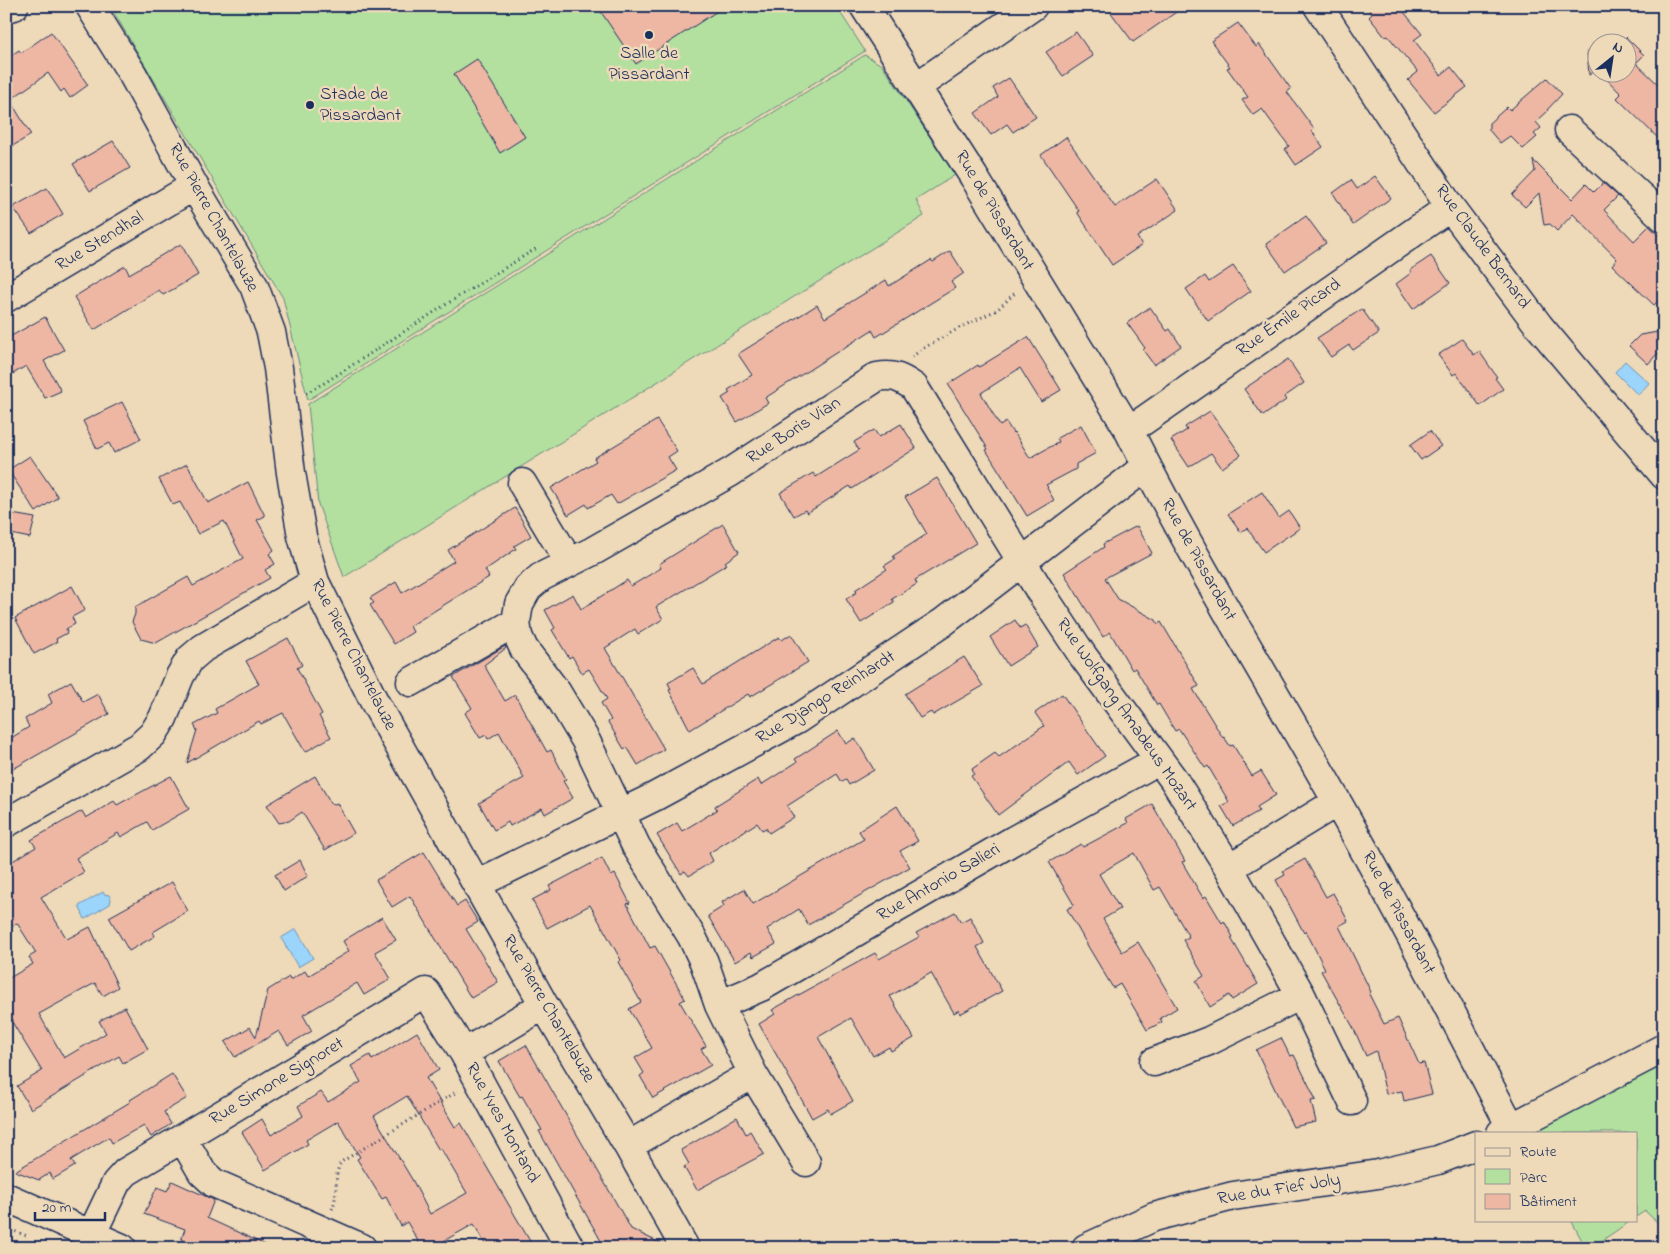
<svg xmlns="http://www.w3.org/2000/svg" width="1670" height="1254" font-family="'Indie Flower',sans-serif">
<rect width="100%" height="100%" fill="#eed9b8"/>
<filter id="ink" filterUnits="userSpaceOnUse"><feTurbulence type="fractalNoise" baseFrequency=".02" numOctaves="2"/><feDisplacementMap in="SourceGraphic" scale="10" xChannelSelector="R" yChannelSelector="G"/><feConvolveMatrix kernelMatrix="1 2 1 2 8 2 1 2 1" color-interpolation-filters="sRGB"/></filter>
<g filter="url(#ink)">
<path fill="#b3e09f" stroke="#67887e" d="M110,6H836L865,51L308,400L283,298Z
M865,55L883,66L955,175L916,200L924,216L344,577L318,504L308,404Z
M1664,1054V1219L1658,1223L1645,1211L1636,1217V1133H1526Z
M1571,1220H1632L1591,1248H1586Z"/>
<path fill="#9bd5fb" stroke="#6893bc" d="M1625,361L1649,383L1638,395L1615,372Z
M103,892L104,894L109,895L111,899L110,904L85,919L79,906Z
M296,929L313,958L298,967L281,938Z"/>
<path fill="#eeb7a3" stroke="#1b2f5e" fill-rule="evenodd" d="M597,6H725L636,64Z
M1106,6H1185L1133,42Z
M1366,6H1399L1422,34L1414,40L1441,75L1451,67L1467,87L1434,112L1408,80L1418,72L1388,36L1385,37L1369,17L1372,14Z
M1238,23L1256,47L1259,44L1291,89L1287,92L1314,129L1312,131L1323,147L1296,165L1285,149L1289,146L1262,109L1253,115L1242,100L1248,97L1227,68L1230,67L1211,41Z
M51,32L88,85L70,98L64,89L61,92L48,73L10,100L31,135L6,150V59L19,50L21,53Z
M1076,32L1093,56L1063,76L1046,52Z
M1626,37L1644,55L1636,63L1664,90V144L1617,98L1621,94L1600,72H1628V42H1621Z
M1601,38L1605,42H1598V69L1589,75L1587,51Z
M477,59L525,137L500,153L454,74Z
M1009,78L1036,117L1013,132L1007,124L991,135L975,113L998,97L993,88Z
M1547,78L1562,94L1547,110L1548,111L1536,122L1541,128L1534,134L1537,137L1523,149L1510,136L1500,143L1489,130V123L1507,107L1510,110Z
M1066,137L1115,207L1157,179L1178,210L1137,237L1142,245L1112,265L1077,212L1079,211L1041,155Z
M113,141L130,168L90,191L73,164Z
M1533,160L1572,199L1586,184L1594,192L1603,183L1618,196L1604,210L1634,241L1649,226L1664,240V295L1654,305L1612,265L1617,259L1573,214L1557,231L1550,224L1544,225L1539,193L1525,207L1512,195L1535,171Z
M1375,176L1391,198L1353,225L1333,193L1351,180L1357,189Z
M47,188L63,214L31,233L13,207Z
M1306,216L1326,243L1285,271L1266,244Z
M181,244L198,275L163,295L159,290L94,330L74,297L125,266L129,274Z
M950,251L964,273L951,282L955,288L876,337L872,330L823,361L765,398L768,403L737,422L722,398L730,393L728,390L752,375L738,354L817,305L825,318L886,280L889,286L931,260L933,262Z
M1431,256L1450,283L1413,309L1396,284L1411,273L1410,270Z
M1233,266L1251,291L1208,321L1186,289L1205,276L1209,282Z
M1150,307L1167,331L1170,329L1181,346L1154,365L1143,350L1145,348L1127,323Z
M1362,309L1379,333L1353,350L1349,345L1331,357L1317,338Z
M45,317L64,350L44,361L61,391L45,398L26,366L6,378V339Z
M1664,331V354H1657L1648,364L1629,346L1640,335Z
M1028,337L1061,390L1041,402L1020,368L981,393L1000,426L1006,422L1013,433L1014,432L1030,458L1059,442L1057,438L1081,425L1096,453L1076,464V469L1046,485L1048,487L1047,488L1054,500L1027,516L986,450L988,449L948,384L978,365L979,367Z
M1462,339L1474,355L1479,351L1497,377L1495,378L1503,389L1480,406L1456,373L1453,375L1438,355Z
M1288,359L1304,383L1284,397L1286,400L1263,416L1244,389Z
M122,402L141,439L114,453L109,443L97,449L83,421Z
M1210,411L1241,455L1222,468L1211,453L1189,467L1171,440L1187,430L1185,427Z
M657,420L677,451L668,457L676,470L617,504L611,495L588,508L586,504L568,515L551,488L596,461L594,458Z
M901,424L916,448L852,489L850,486L807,513L805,510L794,516L780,493L813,473L816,477L859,450L854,442L874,430L879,437Z
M1430,431L1441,446L1421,460L1410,445Z
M30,456L58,497L36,512L8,470Z
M187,464L208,503L248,482L265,516L257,520L274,550L269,554L275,564L265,570L270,578L156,643L141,639L132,622L135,614V607L188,577L193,586L243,559L224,521L198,534L180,502L173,505L159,479Z
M937,478L976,543L915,580L917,584L892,599L894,602L861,623L846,599L857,592L855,590L887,569L884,566L895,559L893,556L927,534L905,497Z
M1262,492L1279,518L1289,511L1300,528L1264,552L1247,528L1241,532L1228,514Z
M515,508L531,536L514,546L516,549L485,570L489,577L410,626L413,632L394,644L370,605L374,603L370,598L396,582L402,593L425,579L454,561L448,550Z
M6,513L35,518L30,538L6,533Z
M723,524L739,552L725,562L727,564L656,607L663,619L638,634L635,629L605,648L664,749L638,765L627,747L624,749L608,722L611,720L601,703L607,699L589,669L582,673L572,656L569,658L552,630L555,628L545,610L573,594L581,609L627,580L631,586L661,568L659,564Z
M1137,526L1152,553L1105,578L1118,599L1156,620L1158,624L1161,622L1199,686L1193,689L1223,738L1224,737L1230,746L1233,745L1252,776L1261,771L1276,795L1257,807L1259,811L1233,826L1221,806L1229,802L1208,766L1205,768L1179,729L1175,731L1159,704L1157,705L1135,668L1132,670L1110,632L1103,637L1064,573L1104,547L1103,544Z
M72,586L85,610L72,617L75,624L66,629L67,633L56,639L57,642L34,654L15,618Z
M1015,620L1020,628L1025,625L1038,647L1008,666L990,637Z
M791,634L808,662L750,697L748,694L690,730L669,690L671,689L668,683L693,668L703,684L779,637L782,640Z
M288,638L302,665L297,668L322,714L319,716L331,737L305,752L283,713L261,724L259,721L187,763L197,730L194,725L217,713L215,709L259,684L246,661Z
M505,646L506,648L484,665L505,701L515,695L547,752L551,750L566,779L563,781L573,798L545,814L542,808L510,826L508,822L494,830L479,803L524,778L499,732L488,739L486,735L480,738L465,713L472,708L453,677Z
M964,657L983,686L933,715L931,712L920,718L905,694Z
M71,681L83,702L98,694L109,714L6,773V741L29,727L25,719L52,703L48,694Z
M1062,694L1105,756L1078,775L1069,762L998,815L971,776L974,774L972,769L995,753L999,757L1044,726L1035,713Z
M838,731L846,744L855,738L874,770L849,785L846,780L842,782L837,774L787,806L794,817L769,833L766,828L762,830L757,823L709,853L713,861L689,876L685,871L681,874L657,835L677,823L682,831L717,810L715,806L723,801L758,779L761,785L797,762L795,759Z
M171,776L189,809L152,830L147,822L121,837L118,833L76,858L84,872L41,897L67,939L90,927L118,987L103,996L95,983L39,1014L64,1058L106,1033L99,1021L125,1007L148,1049L123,1063L119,1056L31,1109L17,1086L42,1071L12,1022L6,1026V980L33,964L29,957L36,953L17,923L6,929V865L36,847L31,840L82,811L86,818L114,801L117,805Z
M315,776L332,805L337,803L354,833L325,850L302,812L289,821L279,823L267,805Z
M1152,804L1185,861L1182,862L1203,898L1206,896L1222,923L1224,921L1233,937L1231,938L1258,984L1232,1000L1229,995L1210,1007L1196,981L1204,976L1183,940L1189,937L1160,887L1154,890L1134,853L1099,874L1120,909L1103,919L1122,952L1138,942L1177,1008L1160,1018L1162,1022L1147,1030L1120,984L1113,988L1089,948L1067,909L1074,905L1049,862L1081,844L1083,847L1128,823L1126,819Z
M897,806L918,841L900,851L910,867L808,925L799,909L767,929L776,944L753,957L751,952L735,962L708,916L724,906L722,902L744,889L753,904L864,839L859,831Z
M424,852L457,906L465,901L478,922L466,929L498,982L471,998L410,896L392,907L376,880Z
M602,858L611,876L615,874L630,903L627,904L650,948L655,946L685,999L680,1002L706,1046L701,1049L711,1065L653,1098L640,1076L644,1073L635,1058L652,1048L629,1009L641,1002L618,962L621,960L590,905L547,928L532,900L551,890L549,886Z
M1305,859L1326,897L1333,893L1348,921L1339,926L1371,992L1369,994L1384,1024L1398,1018L1419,1064L1424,1063L1432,1094L1404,1101L1402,1091L1386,1094L1376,1051L1366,1056L1353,1027L1321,971L1325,969L1306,931L1304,933L1276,880L1285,875L1283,871Z
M300,860L308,876L284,891L275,875Z
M172,882L188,911L153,932L155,936L129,951L109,917Z
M955,912L961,922L970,917L984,943L977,947L1002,991L960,1014L959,1010L954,1013L931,973L890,996L914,1038L891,1051L889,1047L873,1056L851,1018L818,1037L853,1101L830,1114L828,1109L812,1118L759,1024L775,1014L772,1010L795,997L875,953L879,959L919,937L916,933Z
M382,917L396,940L375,952L391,979L364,995L357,983L303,1015L312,1031L288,1045L279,1031L235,1057L225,1042L250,1027L256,1037L268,990L289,977L290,980L305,971L308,976L349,951L343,941Z
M417,1032L439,1070L426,1078L455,1127L461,1123L534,1248H487L474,1224L431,1248H422L407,1222L401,1226L386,1197L382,1199L357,1159L360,1157L338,1121L306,1140L308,1144L265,1170L242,1132L262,1119L271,1135L303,1116L298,1106L321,1092L328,1102L361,1082L351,1066L370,1055L372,1060ZM407,1096L439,1150L441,1149L467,1193L430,1214L413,1181L374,1116Z
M1281,1038L1290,1056L1294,1055L1316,1100L1311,1101L1316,1122L1293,1127L1256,1050Z
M526,1045L631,1229L666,1246L667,1248H605L539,1131L542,1130L522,1096L520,1097L499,1061Z
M172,1074L187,1098L164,1112L171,1124L151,1137L144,1125L112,1143L109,1137L71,1160L75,1166L53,1179L50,1173L39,1180L15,1171L130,1102V1100Z
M737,1117L746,1134L750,1131L764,1154L697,1190L684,1167L689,1164L681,1150Z
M172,1181L214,1200L207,1218L272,1248H202L181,1239L185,1229L144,1214L157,1187L167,1191Z"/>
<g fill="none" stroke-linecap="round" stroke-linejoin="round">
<defs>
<path id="minor" d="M90,6L133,75L194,186L254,286L271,332L278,368L291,473L302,536L315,582L374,701L544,1005L628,1146L685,1248
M864,6L974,177L1128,429C1198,570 1283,703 1359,841C1412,935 1461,1032 1511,1127
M1318,6L1450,207L1539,326L1664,475
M6,8L14,6
M916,87L1033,6
M1569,130L1664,218
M6,298L194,186
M1128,429L1143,421L1450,207
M522,483L569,562
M411,682L516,622
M6,823L139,747L153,734L163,718L180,676L190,659L203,648L315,582
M1229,868L1337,802
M477,884L654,797L796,720L942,623L1135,475L1147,468
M719,1005L761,987L1014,840L1159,760
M464,1053L544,1005
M1154,1062L1209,1041L1301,995
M753,1074L719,1005L704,962L692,937L636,846L586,741L556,691L524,649L518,636L516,622L519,604L528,588L541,577L593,551L731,472L877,377C894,374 901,378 914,387L1040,591L1083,656L1174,780L1229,868L1301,995L1352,1101
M1501,1133L1664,1048
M183,1139L202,1172L214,1183L362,1248
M628,1146L753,1074L806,1162
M6,1197L122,1248
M85,1248L116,1183L126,1172L426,992L464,1053L570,1248
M1086,1248L1154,1217L1233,1196L1378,1174L1438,1160L1476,1145"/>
</defs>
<use href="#minor" stroke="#1b2f5e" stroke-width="31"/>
<path stroke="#1b2f5e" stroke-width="3" stroke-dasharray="1 4" stroke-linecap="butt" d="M912,357L922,349L961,327L997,310L1016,292
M306,393L326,382L453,300L537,248
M332,1209C339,1194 333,1176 341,1162L458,1091
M6,1228L27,1236"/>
<use href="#minor" stroke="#eed9b8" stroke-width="28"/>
</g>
</g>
<g fill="#1b2f5e" stroke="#eed9b8" stroke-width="2">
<circle cx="649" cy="35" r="5"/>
<circle cx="310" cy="105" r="5"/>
</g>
<g text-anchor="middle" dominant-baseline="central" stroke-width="5" stroke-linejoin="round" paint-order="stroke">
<g font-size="18" fill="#1b2f5e" stroke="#eed9b8">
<text x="649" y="54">Salle de<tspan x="649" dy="21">Pissardant</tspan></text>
<text x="320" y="95" text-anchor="start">Stade de<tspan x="320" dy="21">Pissardant</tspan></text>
</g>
<g font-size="18" fill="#1b2f5e" stroke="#eed9b8">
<text transform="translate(994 211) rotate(59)">Rue de Pissardant</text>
<text transform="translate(213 218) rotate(61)">Rue Pierre Chantelauze</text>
<text transform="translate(100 242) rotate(-31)">Rue Stendhal</text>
<text transform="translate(1482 247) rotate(54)">Rue Claude Bernard</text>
<text transform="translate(1289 318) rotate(-35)">Rue Émile Picard</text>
<text transform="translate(794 431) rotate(-33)">Rue Boris Vian</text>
<text transform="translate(1198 560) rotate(61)">Rue de Pissardant</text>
<text transform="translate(353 655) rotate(63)">Rue Pierre Chantelauze</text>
<text transform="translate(826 698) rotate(-32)">Rue Django Reinhardt</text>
<text transform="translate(1126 715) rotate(55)">Rue Wolfgang Amadeus Mozart</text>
<text transform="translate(939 883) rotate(-30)">Rue Antonio Salieri</text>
<text transform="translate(1398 913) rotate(62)">Rue de Pissardant</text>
<text transform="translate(548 1009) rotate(60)">Rue Pierre Chantelauze</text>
<text transform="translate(277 1082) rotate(-31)">Rue Simone Signoret</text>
<text transform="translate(502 1123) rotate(61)">Rue Yves Montand</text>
<text transform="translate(1279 1190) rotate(-9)">Rue du Fief Joly</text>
</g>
</g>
<rect width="1670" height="1254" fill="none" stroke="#eed9b8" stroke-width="25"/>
<rect x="12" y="12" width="1645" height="1229" fill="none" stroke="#1b2f5e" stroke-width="2" filter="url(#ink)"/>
<rect x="1475" y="1132" width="162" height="90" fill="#eed9b8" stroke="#9a9594"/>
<rect x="1485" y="1148" width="25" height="8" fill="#eed9b8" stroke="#9a9594"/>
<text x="1520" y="1156" font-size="15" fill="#1b2f5e">Route</text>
<rect x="1485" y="1169" width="25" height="15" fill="#b3e09f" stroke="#9a9594"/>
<text x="1520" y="1182" font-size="15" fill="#1b2f5e">Parc</text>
<rect x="1485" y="1194" width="25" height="15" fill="#eeb7a3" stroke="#9a9594"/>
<text x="1520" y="1206" font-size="15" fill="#1b2f5e">Bâtiment</text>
<g transform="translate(1612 58) rotate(30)"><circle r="24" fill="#eed9b8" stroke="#9a9594"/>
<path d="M0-4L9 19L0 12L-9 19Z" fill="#1b2f5e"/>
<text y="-8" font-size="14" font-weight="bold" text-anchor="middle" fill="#1b2f5e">N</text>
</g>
<path d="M35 1212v8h70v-8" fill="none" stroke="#1b2f5e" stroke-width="2.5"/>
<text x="42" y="1212" font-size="15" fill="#1b2f5e" stroke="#eed9b8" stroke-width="4" paint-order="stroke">20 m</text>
</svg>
